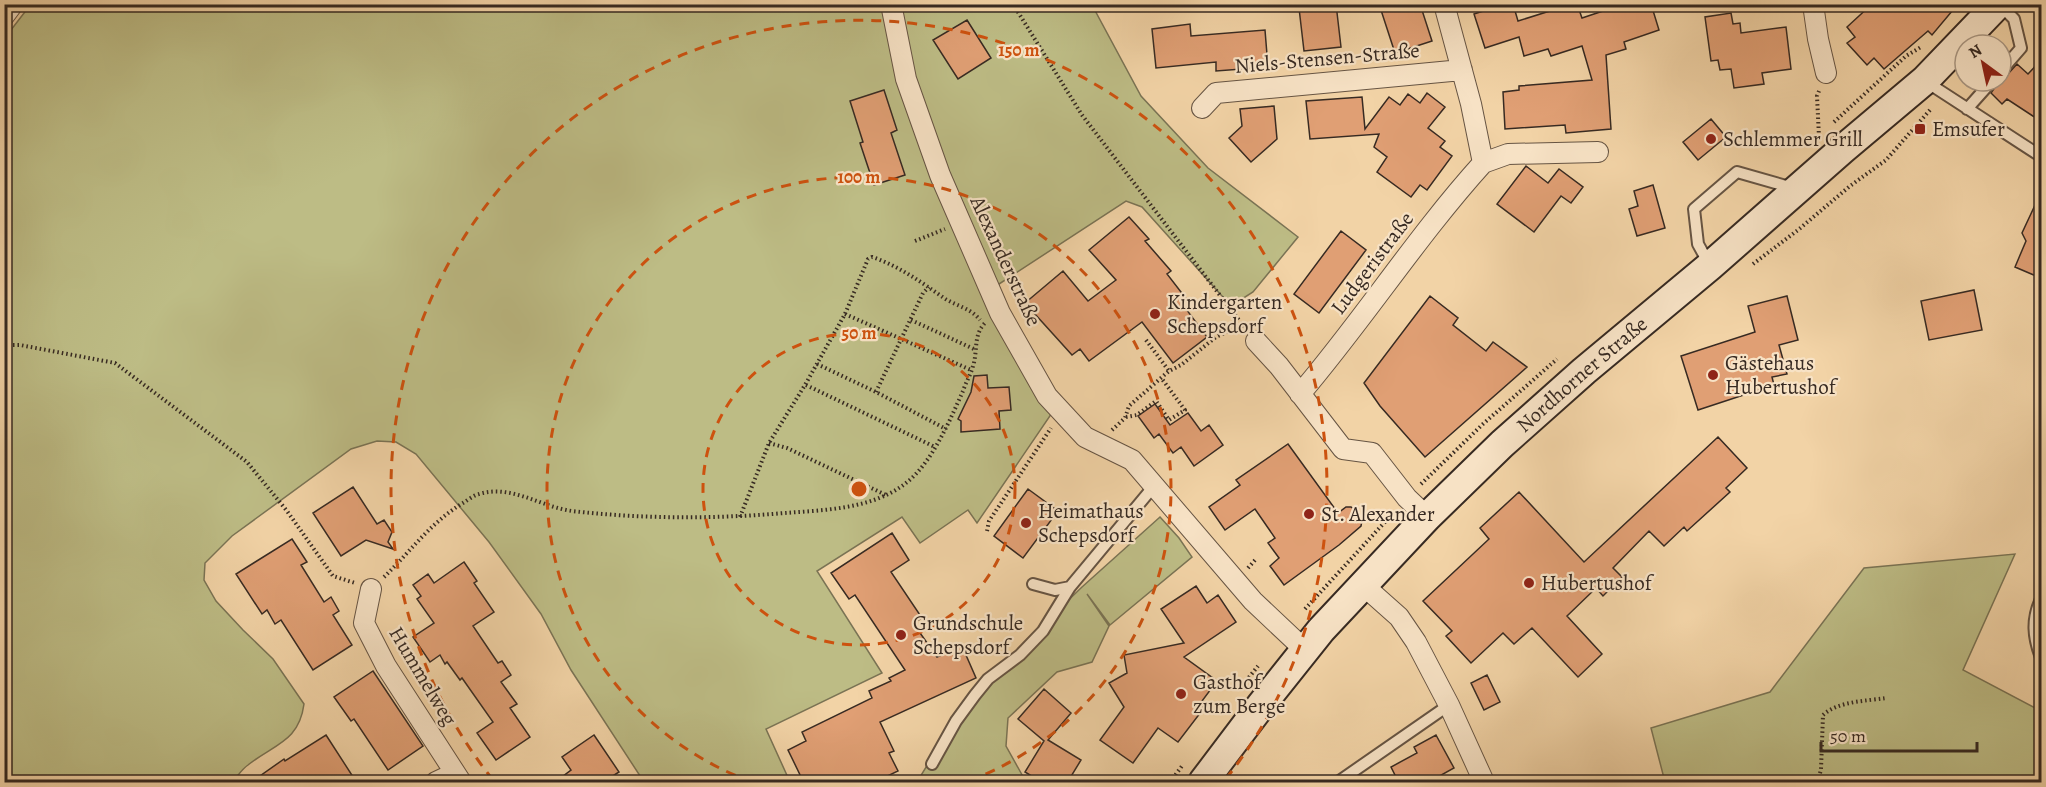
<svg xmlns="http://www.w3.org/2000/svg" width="2046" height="787" font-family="Alegreya,serif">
<rect width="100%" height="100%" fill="#f2d3a6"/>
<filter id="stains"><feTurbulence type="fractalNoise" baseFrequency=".00333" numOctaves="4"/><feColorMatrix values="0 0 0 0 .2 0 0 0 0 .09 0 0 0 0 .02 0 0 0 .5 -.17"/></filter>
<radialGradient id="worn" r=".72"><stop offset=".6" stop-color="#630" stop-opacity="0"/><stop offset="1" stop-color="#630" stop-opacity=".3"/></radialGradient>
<path fill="#bdbc85" stroke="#7a7354" stroke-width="1.5" d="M31,4L1092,5L1141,96L1208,168L1298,237L1253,292L1231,306L1142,207L1126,201L999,284L998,311L1054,410L977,523L968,510L920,543L902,517L817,571L882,673L766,729L790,782H644L571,670L541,614L489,542L416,454L396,442L377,441L351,449L232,536L205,563L204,580L216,601L243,630L273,659L304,704C299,742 274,744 248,765C242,769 237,777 232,782H5L4,39Z
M1160,517L1179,538L1192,557L1110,625L1087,594L1109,626L1092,662L1057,672L1008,718L1006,746L1026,782H917L934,754L994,672L1082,587Z
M2015,554L1963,670L2041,711V782H1665L1651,728L1770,692L1864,568Z"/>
<path fill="#e09f74" stroke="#372a22" stroke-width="1.5" d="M1336,4L1341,47L1304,51L1299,8Z
M1379,4H1420L1432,41L1395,53Z
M1505,4H1513L1518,21L1572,4H1577L1582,18L1624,4H1651L1659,30L1624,42L1626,49L1606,55L1611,129L1566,133L1565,125L1505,129L1503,92L1519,90V86L1592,80L1582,46L1551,56L1548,49L1524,56L1519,37L1485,48L1474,14Z
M1872,4H1958L1932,35L1928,31L1884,69L1874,58L1867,65L1847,43L1855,37L1847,27Z
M1731,13L1733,24L1740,23L1741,33L1786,27L1791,69L1762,73L1764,84L1734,88L1731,69L1720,70L1718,60L1711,61L1705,17Z
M967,20L991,58L958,79L933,40Z
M1190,24L1191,36L1265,30L1268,67L1216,71V62L1156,68L1152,29Z
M2042,59V122L2007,99L2002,104L1991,93L2001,78L2006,76L2017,64L2028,74Z
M884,90L897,130L891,133L905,175L874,185L860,143L863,142L850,101Z
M1427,93L1445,107L1428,128L1445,141L1440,147L1452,156L1427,190L1420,185L1411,197L1377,172L1387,157L1374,147L1379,134L1310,139L1306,101L1362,97L1365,129L1389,97L1400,105L1408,94L1420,103Z
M1274,106L1277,139L1251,162L1229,138L1242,126L1240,109Z
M1711,119L1726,137L1698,160L1683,142Z
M1526,166L1548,183L1559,169L1583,187L1571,203L1561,196L1534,232L1497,204Z
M1653,185L1665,228L1637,236L1629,209L1638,206L1634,191Z
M2042,190V272L2040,268L2036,276L2015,267L2026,241L2022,233Z
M1129,217L1149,239L1145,241L1171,271L1167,274L1191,305L1186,309L1207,337L1173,363L1142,322L1089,361L1080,349L1072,355L1025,303L1063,271L1088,301L1116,280L1089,250Z
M1341,231L1366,250L1319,313L1294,294Z
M1974,290L1982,330L1929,340L1921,301Z
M1430,296L1458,318L1453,325L1486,351L1493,342L1527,367L1425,457L1380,406L1364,383Z
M1787,296L1798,340L1779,345L1787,374L1772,377L1774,385L1698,410L1681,356L1755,332L1748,306Z
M987,375L988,388L1009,387L1011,410L999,411L1000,429L961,432V421L958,419L971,392L974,376Z
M1155,404L1170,425L1188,413L1201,431L1209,425L1223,445L1194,466L1181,447L1173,453L1159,434L1154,438L1138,416Z
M1718,437L1747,468L1726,488L1730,492L1687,531L1684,527L1664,546L1649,531L1613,568L1622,577L1603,596L1596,588L1567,616L1602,654L1578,677L1532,628L1514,644L1503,633L1471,663L1446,636L1452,631L1423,601L1489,539L1480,528L1519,492L1584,562Z
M1288,444L1338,513L1346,507H1351L1355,510L1362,520L1361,526L1339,545L1284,585L1270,566L1279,558L1268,543L1275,538L1255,509L1225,530L1209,507L1240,485L1236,480Z
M353,487L377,524L384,520L392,532L388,542L393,549L366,540L341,556L313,513Z
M1028,489L1058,511L1023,558L994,536Z
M892,533L909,560L891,572L922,618L913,623L937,657L962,646L976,678L880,722L894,751L889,753L898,771L873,783H804L788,750L806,741L802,732L872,698L869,691L891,681L889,678L905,670L855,595L849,599L831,573Z
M292,539L307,562L301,565L324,602L331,597L339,611L333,615L352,645L313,670L281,620L275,624L267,610L262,614L236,574Z
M464,562L477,581L474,583L494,612L473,626L498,663L502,661L511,675L501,682L517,704L510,708L530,737L496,760L477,733L493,722L462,678L460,680L447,662L445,664L440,655L430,662L413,637L434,623L417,599L421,596L413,585L428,574L434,583Z
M1196,586L1207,603L1218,595L1236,622L1184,657L1217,681L1199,705L1204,708L1178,742L1158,728L1133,763L1100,740L1124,707L1109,683L1127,673L1124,655L1184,643L1161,609Z
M373,671L423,746L388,770L354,719L351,721L334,697Z
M1487,675L1500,702L1484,710L1471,683Z
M1044,689L1071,713L1048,740L1081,760L1067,783H1043L1025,772L1044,741L1018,719Z
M326,735L357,783H250L284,759L285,761Z
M594,735L619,772L602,783H554L571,770L562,757Z
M1436,735L1454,768L1427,783H1399L1391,767L1417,753L1414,747Z"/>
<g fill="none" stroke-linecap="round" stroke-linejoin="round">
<defs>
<path id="service" d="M2000,5L2014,19L2021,48L2001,71
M1925,81L2042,157
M1967,109L1992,81
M1709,264L1698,244L1694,209L1737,172L1793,188
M1033,584L1055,590L1070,587
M2042,597C2031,619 2033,638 2042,660
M932,764L956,721L975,695L988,679L1020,655L1043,631L1070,587L1154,486
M1338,782L1449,705"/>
<path id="minor" d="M891,4L906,79L940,175L1000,313L1047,396L1085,437L1132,460L1253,601L1305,650
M1813,4L1818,39L1826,73
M4,16L13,4
M1202,108L1216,93L1462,70
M1483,163L1508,154L1598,152
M1256,341L1279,366L1343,449L1372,453L1407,498L1427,517
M1300,394C1364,319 1417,236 1483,163L1471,104L1444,4
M1363,585L1399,617L1416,642L1449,705L1484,782
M371,589L364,623L386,666L461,782
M436,782L455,773"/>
<g id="secondary">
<path id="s1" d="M1203,782L1262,704L1321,630L1427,517L1502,444L1584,371L1710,266L1843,149L1925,80L1998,4"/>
</g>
</defs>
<use href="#service" stroke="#665443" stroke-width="14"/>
<use href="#minor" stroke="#665443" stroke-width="22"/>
<use href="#secondary" stroke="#372a22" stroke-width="32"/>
<path stroke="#372a22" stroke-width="4" stroke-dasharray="1.5 3" stroke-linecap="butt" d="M1013,4L1082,115L1245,328
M1834,122L1906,56L1921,47
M1819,137L1817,96L1819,91
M915,241L945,229
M1753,264L1798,230L1850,186L1886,160L1930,110
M845,314L971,370
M911,320L974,349
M1146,340L1169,371
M4,345H20L115,363L247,462L287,511L333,576L355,583
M817,364L876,392L946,429
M806,385L935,447
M876,392L923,293L929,287
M1126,417L1137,415L1156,401L1169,420L1185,410L1162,379
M1112,430L1125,418L1129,406L1169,371L1181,365L1216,337L1242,325
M769,443L787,448L886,495
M1421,484L1483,424L1557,359
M740,517L769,443L805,385L845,314L868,259L872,257C899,266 921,282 944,298C956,306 971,308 980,320
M987,531L989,521L1051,428
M1248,568L1256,559
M384,577C410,552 431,522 463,503C468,500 474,495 479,494C511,484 541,507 572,511C643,519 714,519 785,513C825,510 873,509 906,483C932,463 950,420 963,391C966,382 971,374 973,366C978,351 973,335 985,323
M1305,609L1395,511
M1246,681L1258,666
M1170,782L1182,766
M1818,782L1821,769L1823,715C1838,701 1867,701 1886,698"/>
<use href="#service" stroke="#f7e2c5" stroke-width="10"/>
<use href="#minor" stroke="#f7e2c5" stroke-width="20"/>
<use href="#secondary" stroke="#f7e2c5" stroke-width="28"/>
</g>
<g fill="none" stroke="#cd520f" stroke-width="3" stroke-dasharray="10 8">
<circle cx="859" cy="489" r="156"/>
<path d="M752 782A312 312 0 1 1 966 782"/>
<path d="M493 780A468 468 0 1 1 1225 780"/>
</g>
<g fill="#8f2418" stroke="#f7e2c5" stroke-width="2">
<rect x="1914" y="123" width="12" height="12" rx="3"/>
<circle cx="1711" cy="139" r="6"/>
<circle cx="1155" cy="314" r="6"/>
<circle cx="1713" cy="375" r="6"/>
<circle cx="1309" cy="514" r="6"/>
<circle cx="1026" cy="523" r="6"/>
<circle cx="1529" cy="583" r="6"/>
<circle cx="901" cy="635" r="6"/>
<circle cx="1181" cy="694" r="6"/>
</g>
<g text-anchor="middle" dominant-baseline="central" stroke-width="4.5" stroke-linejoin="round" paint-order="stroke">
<g font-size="21" fill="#372a22" stroke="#f7e2c5">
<text transform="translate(1327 58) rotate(-5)">Niels-Stensen-Straße</text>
<text transform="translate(1006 261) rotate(65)">Alexanderstraße</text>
<text transform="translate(1372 263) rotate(-53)">Ludgeristraße</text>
<text stroke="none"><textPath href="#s1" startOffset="558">Nordhorner Straße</textPath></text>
<text transform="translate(423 676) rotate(59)">Hummelweg</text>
</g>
<g font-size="21" fill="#372a22" stroke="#f7e2c5" text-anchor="start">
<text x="1932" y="129">Emsufer</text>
<text x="1723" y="139">Schlemmer Grill</text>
<text x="1167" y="302">Kindergarten<tspan x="1167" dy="24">Schepsdorf</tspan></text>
<text x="1725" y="363">Gästehaus<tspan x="1725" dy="24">Hubertushof</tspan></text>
<text x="1038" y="511">Heimathaus<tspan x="1038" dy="24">Schepsdorf</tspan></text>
<text x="1321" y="514">St. Alexander</text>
<text x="1541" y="583">Hubertushof</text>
<text x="913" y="623">Grundschule<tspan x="913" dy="24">Schepsdorf</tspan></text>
<text x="1193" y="682">Gasthof<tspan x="1193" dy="24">zum Berge</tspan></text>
</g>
</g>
<circle cx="859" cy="489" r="9" fill="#cd520f" stroke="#f7e2c5" stroke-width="3"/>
<g font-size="18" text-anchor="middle" font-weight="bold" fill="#cd520f" stroke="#f7e2c5" stroke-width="4.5" stroke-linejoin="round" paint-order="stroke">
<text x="1019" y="56">150 m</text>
<text x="859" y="183">100 m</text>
<text x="859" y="339">50 m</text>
</g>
<rect width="2046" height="787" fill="none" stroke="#f2d3a6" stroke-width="24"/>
<rect x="6" y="6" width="2034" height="775" fill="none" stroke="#372a22" stroke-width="3"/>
<rect x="12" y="12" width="2022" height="763" fill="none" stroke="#372a22" stroke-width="1.5"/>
<g transform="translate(1983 63) rotate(327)"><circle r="28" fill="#f7e2c5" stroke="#aa9884" stroke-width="1.5"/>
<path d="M0-4.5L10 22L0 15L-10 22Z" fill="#8f2418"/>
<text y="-9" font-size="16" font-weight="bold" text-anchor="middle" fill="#372a22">N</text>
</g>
<path d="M1821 742v9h156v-9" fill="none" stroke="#372a22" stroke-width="3"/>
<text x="1830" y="742" font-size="18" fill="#372a22" stroke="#f7e2c5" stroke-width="4.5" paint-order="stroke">50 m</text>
<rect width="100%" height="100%" filter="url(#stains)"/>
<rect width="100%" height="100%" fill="url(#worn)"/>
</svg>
